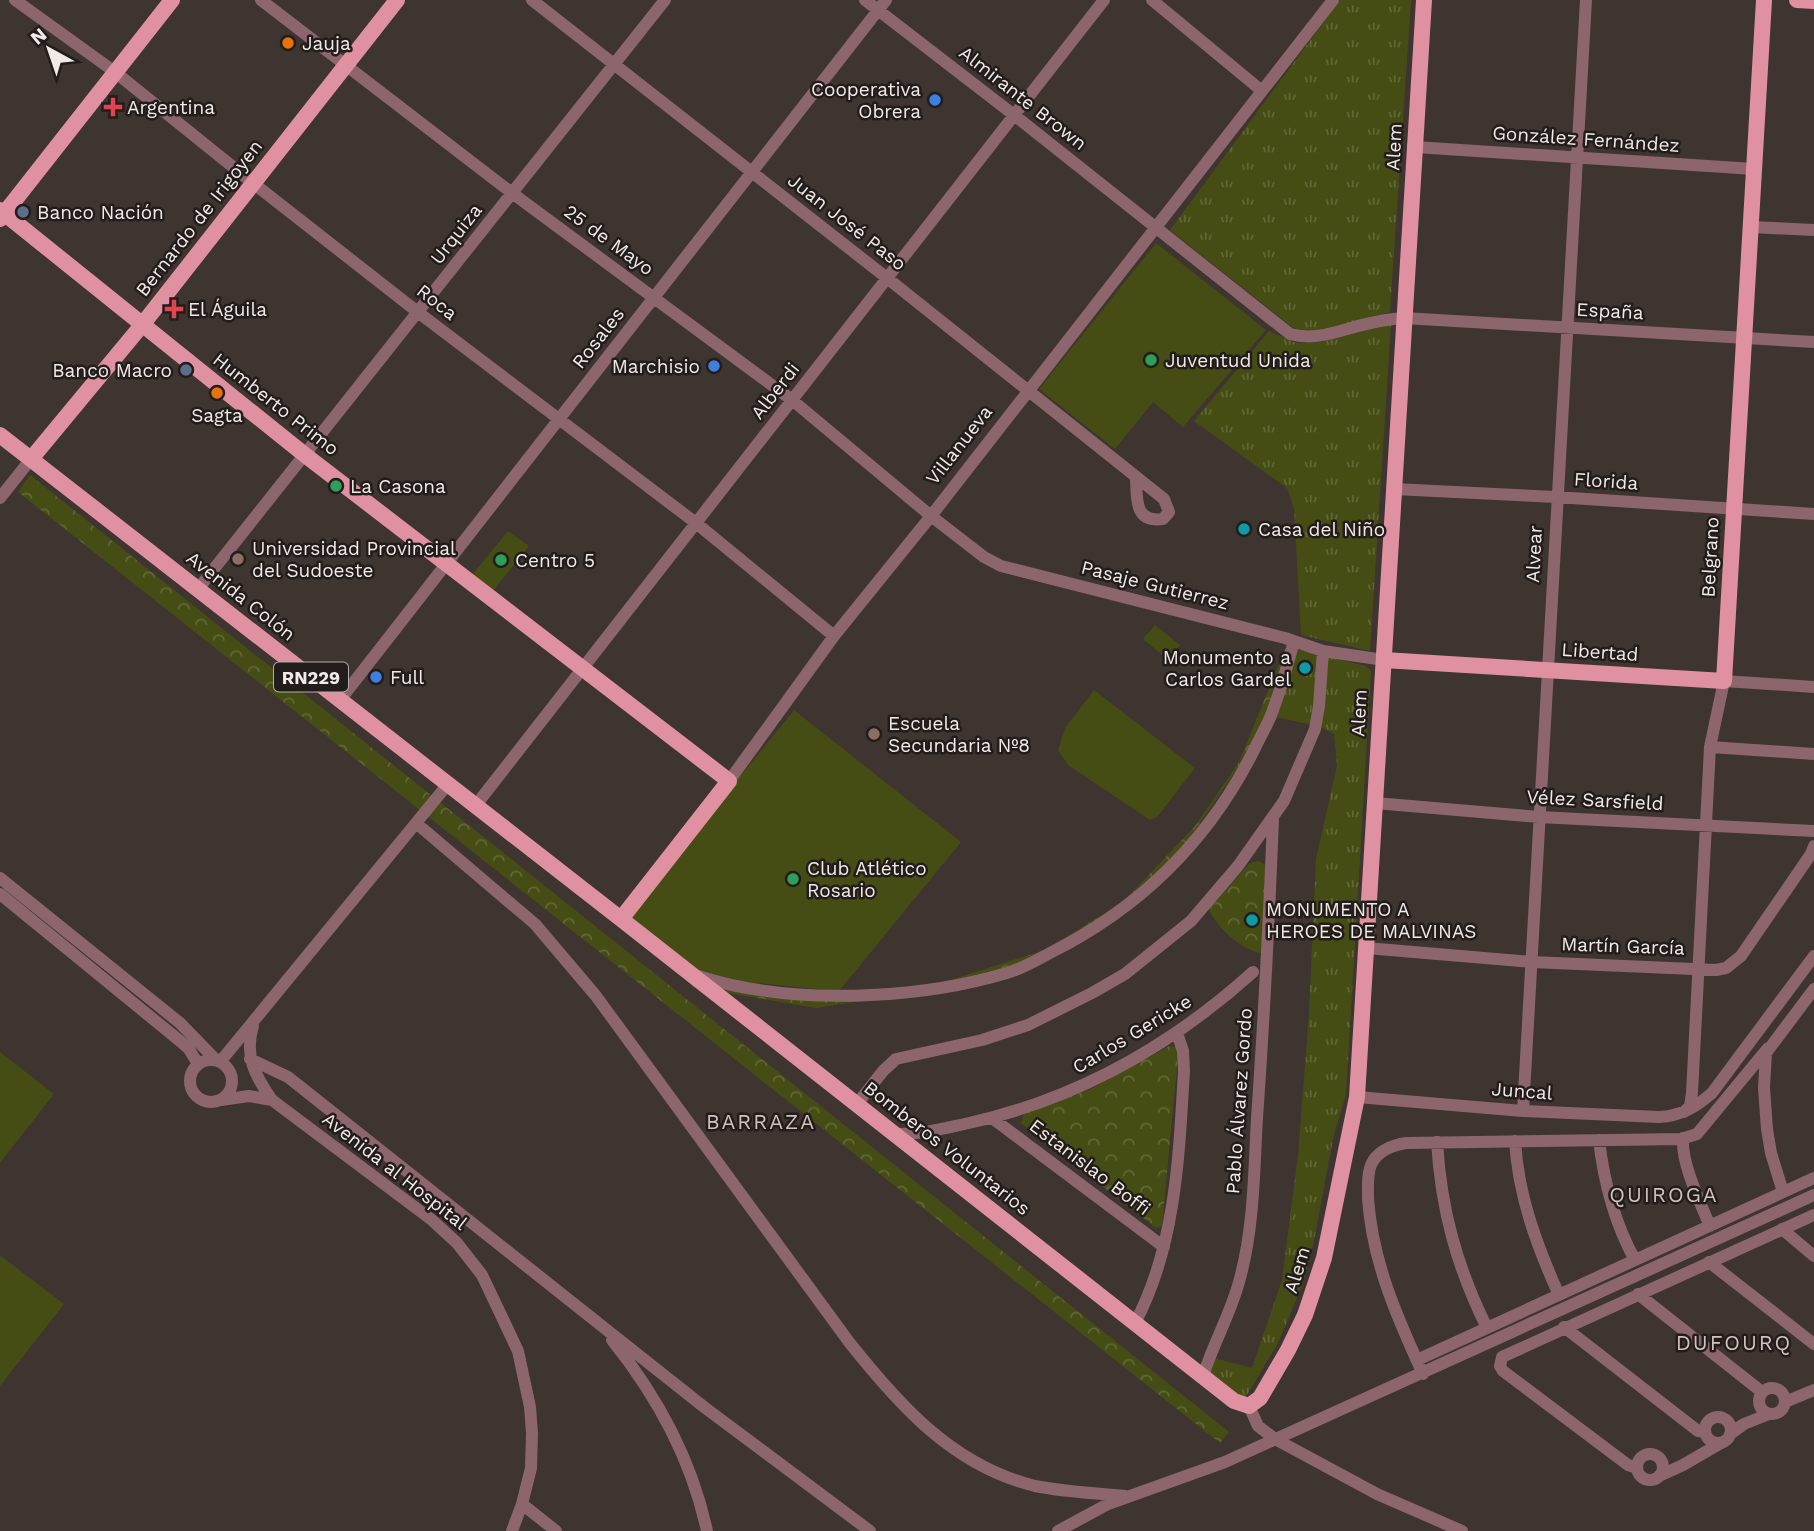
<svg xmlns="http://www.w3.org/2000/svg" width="1814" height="1531" font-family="'Work Sans',sans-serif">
<defs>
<pattern id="grass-tufts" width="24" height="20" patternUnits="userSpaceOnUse" patternTransform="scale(1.75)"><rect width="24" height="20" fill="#464d14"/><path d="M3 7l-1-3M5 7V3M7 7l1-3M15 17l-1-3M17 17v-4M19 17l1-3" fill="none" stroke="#616736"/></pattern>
<pattern id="forest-crowns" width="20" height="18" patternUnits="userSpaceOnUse" patternTransform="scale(1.75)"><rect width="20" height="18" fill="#464d14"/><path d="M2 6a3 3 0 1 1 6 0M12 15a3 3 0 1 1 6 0" fill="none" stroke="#616736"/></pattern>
</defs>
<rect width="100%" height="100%" fill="#3e3430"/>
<path fill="url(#grass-tufts)" d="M1340,0H1411L1390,312C1360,320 1322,340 1292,327L1170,230Z
M1391,324L1370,651L1301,635L1294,508L1287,488L1194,421L1269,331L1296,343L1322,342Z
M1297,649L1366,666L1371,671L1346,1095L1334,1134L1314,1241L1302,1286L1278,1343L1244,1400L1209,1372L1214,1358L1252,1368L1282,1280L1298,1155L1309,1013L1316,859L1337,765L1334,734L1321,727L1276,717Z"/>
<path fill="url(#forest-crowns)" d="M30,475L1229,1432L1220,1443L18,492Z
M1286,647L1297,649L1247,755L1189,839L1125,906L1044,955L937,989L816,1008L692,987L693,975L803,991H916L1045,950L1124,901L1195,826L1239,762Z
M1259,861L1265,865L1263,945L1260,953C1241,949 1216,927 1209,909L1250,863Z
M1169,1046L1176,1047L1178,1056L1162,1226L1156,1228L1021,1123L1025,1111L1091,1089Z"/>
<path fill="#464d14" d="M1156,243L1266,330L1183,427L1153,402L1115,449L1039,389Z
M508,531L529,546L493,591L472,575Z
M1155,625L1180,645L1168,660L1143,639Z
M1094,690L1195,768L1158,816L1150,820L1068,765L1058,750L1065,728Z
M794,710L961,842L839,991L746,982L701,972L626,917Z
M0,1052L54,1094L0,1163Z
M1,1256L64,1304L0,1386V1257Z"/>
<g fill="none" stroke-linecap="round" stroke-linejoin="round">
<path stroke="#8c656d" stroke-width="12" d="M15,0L115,72L253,183L419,313L696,523L834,636
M261,0L512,193L792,400L931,516L984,557L1001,566L1285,638L1323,651L1384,660
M532,0L887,278L1164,499L1169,512L1163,519C1134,523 1137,499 1136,478
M865,0L1014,115L1290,334C1318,342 1344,328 1371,323C1382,320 1393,319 1404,318L1814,342
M1152,0L1262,91
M1415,147L1754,169
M1751,227L1814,230
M1394,489L1556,497L1814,514
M0,498L31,459
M198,589L665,0
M340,700L886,0
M1710,747L1814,754
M729,781L834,636L931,516L1333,0
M1375,803L1539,817L1814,831
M476,805L1104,0
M416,823L535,924L596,996L849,1342C899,1405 953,1466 1035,1486C1065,1492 1095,1493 1125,1496
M0,878L180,1023L215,1059
M0,894L180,1041L189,1049L198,1064
M1366,948L1532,962L1716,970L1726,968L1741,956L1811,854L1814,846
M698,976C755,994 812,998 871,995C917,993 963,986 1007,973C1022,969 1037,960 1050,953C1142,907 1211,838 1256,746C1262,733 1270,721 1274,707C1282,686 1288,663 1294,641
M253,1026C244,1055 255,1076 272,1100
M250,1059L288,1077L704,1407L870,1531
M190 1081a21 21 0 1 1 42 0a21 21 0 1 1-42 0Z
M220,1062L448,784
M1357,1097L1523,1111L1659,1117C1681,1116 1696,1107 1712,1093L1814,956
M221,1100L249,1096L272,1100L432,1220L457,1243L482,1275L518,1351L530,1407L532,1433L531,1468L522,1504L512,1531
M857,1104L883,1071L896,1059L982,1040L1028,1025L1092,993L1125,974L1191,921L1238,866L1284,801L1315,729L1319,706L1323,651
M1523,1111L1586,0
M1684,1112L1690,1106L1692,1093L1710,747L1724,681L1814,687
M992,1118L1164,1247
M895,1134C920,1135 945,1128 969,1123C1077,1099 1172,1045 1253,972
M1683,1138C1681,1163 1700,1202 1710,1226
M1599,1140C1604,1183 1614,1222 1635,1260
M1515,1141C1518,1195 1537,1246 1559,1295
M1437,1142C1441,1210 1457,1267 1487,1328
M1783,1192L1771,1153L1767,1129L1764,1088L1766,1053L1814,989
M1782,1229L1814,1256
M1709,1262L1814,1344
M1638,1294L1762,1392
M1135,1323C1176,1246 1179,1155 1184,1070L1183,1051L1177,1033
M1564,1327L1698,1431L1705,1432
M612,1340C657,1396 692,1461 707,1531
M1417,1360L1814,1178
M1423,1374C1397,1317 1372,1261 1368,1198C1368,1186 1367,1171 1373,1161C1380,1150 1394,1145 1406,1143L1681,1139L1697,1134L1768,1048
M1203,1376C1213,1344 1230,1315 1239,1282C1254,1229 1254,1172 1257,1118C1264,1019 1269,920 1273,820
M1759 1401a13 13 0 1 1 26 0a13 13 0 1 1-26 0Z
M1785,1402L1814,1390
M1249,1406L1258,1426L1275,1439L1377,1494L1462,1531
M1705 1430a13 13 0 1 1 26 0a13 13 0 1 1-26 0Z
M1730,1434L1744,1424L1769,1414
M1637 1467a13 13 0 1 1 26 0a13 13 0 1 1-26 0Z
M1637,1468L1628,1465L1503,1371L1500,1366L1502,1357L1814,1215
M1659,1476L1683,1465L1721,1443
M522,1504L556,1531
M1058,1531L1108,1504L1225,1462L1814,1195"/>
<path stroke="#e091a1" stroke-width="16" d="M1797,0L1814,1
M0,210L305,455L729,781L621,919
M0,219L172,0
M0,435L621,919L1234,1401L1249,1406L1260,1398L1288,1350L1305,1315L1324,1258L1357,1097L1424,0
M31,459L142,325L397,0
M1384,660L1724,681L1764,0"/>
</g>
<g fill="#e8710a" stroke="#221d1b" stroke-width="2.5">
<circle cx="288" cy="43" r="7"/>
<circle cx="217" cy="393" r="7"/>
</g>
<g fill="#3f7fe0" stroke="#221d1b" stroke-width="2.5">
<circle cx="935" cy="100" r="7"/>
<circle cx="714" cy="366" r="7"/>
<circle cx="376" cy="677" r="7"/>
</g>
<g fill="#e0444e" stroke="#221d1b" stroke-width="2.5">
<path d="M109.5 96.5h7v7h7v7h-7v7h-7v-7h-7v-7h7z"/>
<path d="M170.5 298.5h7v7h7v7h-7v7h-7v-7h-7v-7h7z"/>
</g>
<g fill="#5c6f8a" stroke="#221d1b" stroke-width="2.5">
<circle cx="23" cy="212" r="7"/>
<circle cx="186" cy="370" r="7"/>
</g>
<g fill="#2e9e5b" stroke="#221d1b" stroke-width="2.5">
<circle cx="1151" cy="360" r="7"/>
<circle cx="336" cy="486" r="7"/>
<circle cx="501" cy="560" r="7"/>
<circle cx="793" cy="879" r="7"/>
</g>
<g fill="#0f9aa8" stroke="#221d1b" stroke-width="2.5">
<circle cx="1244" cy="529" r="7"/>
<circle cx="1305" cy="668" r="7"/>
<circle cx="1252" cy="920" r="7"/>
</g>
<g fill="#8d6e63" stroke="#221d1b" stroke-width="2.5">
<circle cx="238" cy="559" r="7"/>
<circle cx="874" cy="734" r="7"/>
</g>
<g text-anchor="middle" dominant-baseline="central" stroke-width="5" stroke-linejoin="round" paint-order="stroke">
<rect fill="#221d1b" stroke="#b3acaa" stroke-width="2" x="274" y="662.5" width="74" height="29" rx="5"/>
<g font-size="18" font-weight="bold" fill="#f1eae7">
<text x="311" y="677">RN229</text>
</g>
<g font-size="19" fill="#f1eae7" stroke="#221d1b" text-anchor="start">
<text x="302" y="43">Jauja</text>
<text x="921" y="89" text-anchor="end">Cooperativa<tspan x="921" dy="22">Obrera</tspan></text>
<text x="127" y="107">Argentina</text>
<text x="37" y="212">Banco Nación</text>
<text x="188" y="309">El Águila</text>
<text x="1165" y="360">Juventud Unida</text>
<text x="700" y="366" text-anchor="end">Marchisio</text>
<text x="172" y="370" text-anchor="end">Banco Macro</text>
<text x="217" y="415" text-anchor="middle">Sagta</text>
<text x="350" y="486">La Casona</text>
<text x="1258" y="529">Casa del Niño</text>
<text x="252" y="548">Universidad Provincial<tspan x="252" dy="22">del Sudoeste</tspan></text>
<text x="515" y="560">Centro 5</text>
<text x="1291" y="657" text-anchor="end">Monumento a<tspan x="1291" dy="22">Carlos Gardel</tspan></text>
<text x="390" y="677">Full</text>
<text x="888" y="723">Escuela<tspan x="888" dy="22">Secundaria Nº8</tspan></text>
<text x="807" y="868">Club Atlético<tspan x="807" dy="22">Rosario</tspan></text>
<text x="1266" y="909">MONUMENTO A<tspan x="1266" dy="22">HEROES DE MALVINAS</tspan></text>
</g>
<g font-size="19" fill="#f1eae7" stroke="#221d1b">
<text transform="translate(1023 98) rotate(38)">Almirante Brown</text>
<text transform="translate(1586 139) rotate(4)">González Fernández</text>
<text transform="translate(1394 147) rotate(-87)">Alem</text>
<text transform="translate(199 218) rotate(-52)">Bernardo de Irigoyen</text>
<text transform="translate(847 222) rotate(38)">Juan José Paso</text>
<text transform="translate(456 234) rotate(-52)">Urquiza</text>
<text transform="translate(609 240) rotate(36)">25 de Mayo</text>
<text transform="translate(437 302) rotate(38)">Roca</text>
<text transform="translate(1610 311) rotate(3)">España</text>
<text transform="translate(598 338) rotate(-52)">Rosales</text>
<text transform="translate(775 391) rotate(-52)">Alberdi</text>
<text transform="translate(276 404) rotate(38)">Humberto Primo</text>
<text transform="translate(959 445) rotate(-52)">Villanueva</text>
<text transform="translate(1606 481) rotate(4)">Florida</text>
<text transform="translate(1534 554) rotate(-87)">Alvear</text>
<text transform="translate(1710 557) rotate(-87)">Belgrano</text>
<text transform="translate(1155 585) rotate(14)">Pasaje Gutierrez</text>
<text transform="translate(241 596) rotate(38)">Avenida Colón</text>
<text transform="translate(1600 652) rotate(4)">Libertad</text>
<text transform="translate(1359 713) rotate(-87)">Alem</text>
<text transform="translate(1595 800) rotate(3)">Vélez Sarsfield</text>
<text transform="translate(1623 946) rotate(2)">Martín García</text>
<text transform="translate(1132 1034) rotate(-31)">Carlos Gericke</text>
<text transform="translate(1522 1091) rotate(4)">Juncal</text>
<text transform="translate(1239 1101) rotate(-86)">Pablo Álvarez Gordo</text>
<text transform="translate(947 1148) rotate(38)">Bomberos Voluntarios</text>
<text transform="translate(1090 1167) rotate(37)">Estanislao Boffi</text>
<text transform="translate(395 1171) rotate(38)">Avenida al Hospital</text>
<text transform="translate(1297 1270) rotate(-73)">Alem</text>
</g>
<g font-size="21" letter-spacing="2" fill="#d0c2bd" stroke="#221d1b">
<text x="761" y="1121">BARRAZA</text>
<text x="1664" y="1194">QUIROGA</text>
<text x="1734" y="1342">DUFOURQ</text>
</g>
</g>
<g transform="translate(49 49) rotate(320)" stroke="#221d1b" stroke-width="5" paint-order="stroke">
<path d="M0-5L12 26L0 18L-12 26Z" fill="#f1eae7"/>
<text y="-10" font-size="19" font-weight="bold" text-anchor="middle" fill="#f1eae7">N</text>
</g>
</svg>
